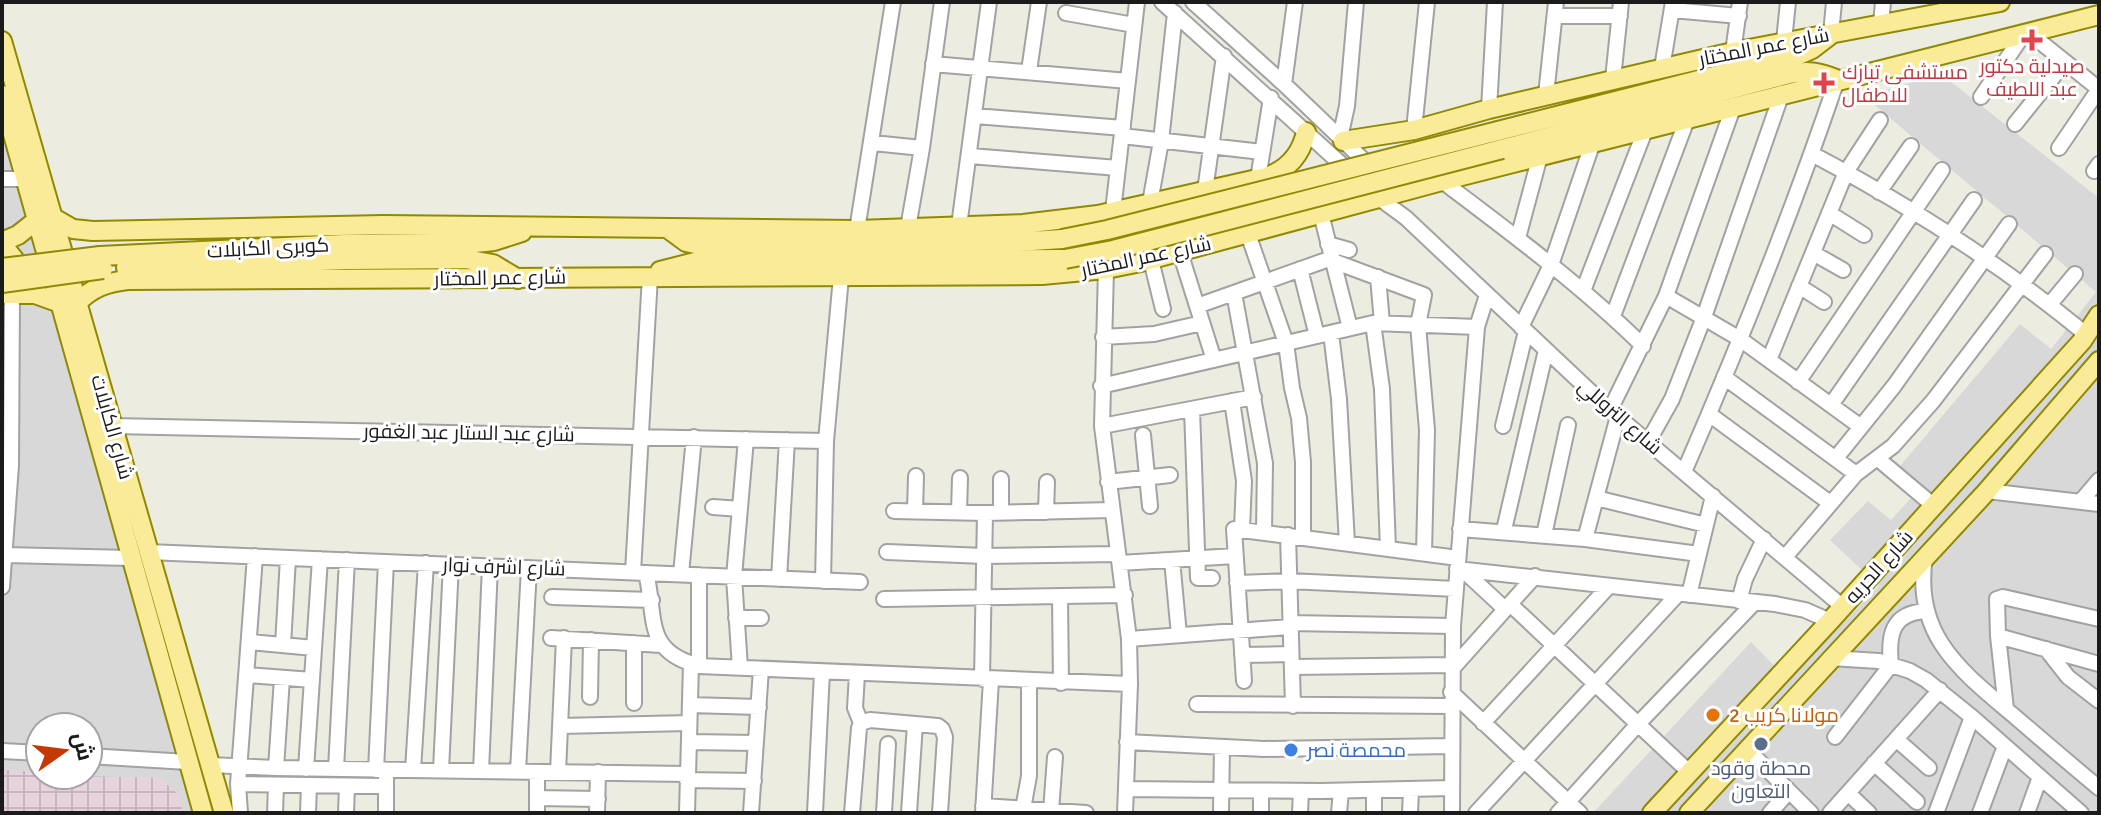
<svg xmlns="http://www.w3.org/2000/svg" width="2101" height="815" font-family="Signika,Cairo,sans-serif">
<defs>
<pattern id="industrial-grid" width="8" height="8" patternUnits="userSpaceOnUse" patternTransform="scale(2)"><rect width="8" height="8" fill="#e6d3dd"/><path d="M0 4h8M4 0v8" fill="none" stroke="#c5b5bd"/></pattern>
</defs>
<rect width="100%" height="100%" fill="#edece1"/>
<path fill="#d9d8d8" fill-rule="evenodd" d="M2,71L211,813H2ZM40,727H88V775H40Z
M1941,74L2099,198V813H1593L1751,642L1788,680L1879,586L1830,540L1868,501L1891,520L1911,498L1890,478L2020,324L2051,349L2096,292L1864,96Z"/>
<path fill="url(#industrial-grid)" d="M2,770L40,772V775L159,778L178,794L183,813H2Z"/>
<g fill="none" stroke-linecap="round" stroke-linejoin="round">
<defs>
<path id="minor" d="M1162,2L1351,173
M1193,2L1284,84L1374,170
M1672,10L1739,16
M1066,13L1134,25
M1555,16H1620
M1881,24L1883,2
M2028,32L2099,89
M1831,34L1834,2
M1784,41L1788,2
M1733,52L1740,2
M933,64L1128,81
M1662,68L1673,2
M1029,71L1039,2
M1613,79L1621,2
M1284,84L1295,2
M1546,95L1556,2
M1981,97L2025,32
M1489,109L1495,2
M975,116L1123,128
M2015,124L2065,62
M1414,130L1427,2
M1122,136L1262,152
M1340,138L1347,106L1356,2
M873,143L922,148
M2059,148L2099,89
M1812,154C1909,205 2002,265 2087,335
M970,156L1118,168
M2094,171L2099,164
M2,179H25
M1258,179L1271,98
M1442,181C1511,233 1581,285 1643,346
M1205,191L1224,56
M1879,192L1911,146
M1375,195L1406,218L1610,410L1843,607
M1150,203L1161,141L1175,13
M1113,211L1137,2
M1829,213L1864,235
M1321,214L1350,328
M959,226L989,2
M908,228L922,148L942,2
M857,230L893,2
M1248,234L1286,343L1292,388L1299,418L1303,462V537
M1518,238L1540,156
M1328,244L1349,250
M1180,252L1214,360
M1813,253L1843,270
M1151,260L1163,309
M1333,261L1424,295L1418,325L1427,430L1424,553
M1106,269L1102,426L1129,639L1130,684L1125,813
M1300,269L1317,336
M1378,277L1382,323
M1799,286L1824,302
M1583,291L1646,128
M1234,293L1265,463L1264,532
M1666,296L1740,339L1861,427
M2050,304L2075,274
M1197,306L1332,258
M1613,316L1688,117
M1373,323L1382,389L1388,549
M1521,327L1551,265L1593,142
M1331,333L1339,399L1347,543
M1103,337L1154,334L1202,323
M1769,360L1846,172L1880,120
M1724,377L1856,474
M1798,382L1942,170
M1101,386L1373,323L1477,327
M1232,401L1244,481L1242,529
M1831,405L1974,200
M1192,409L1198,578H1212
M1610,410L1666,296L1734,105
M1709,414L1830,503
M112,426L826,441
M1102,426L1254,397
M1503,426L1526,331
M1143,435L1150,506
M1648,442L1672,399L1704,317L1782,93
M1836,458L1894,386L2009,224
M1877,458L1934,506
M1684,472C1740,343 1792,213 1837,80
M1001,479V513
M1108,482L1170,475
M1987,491L2099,504
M1596,498L1706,525
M2081,501L2099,480
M713,507L740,509
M894,511L985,513L1112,510
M915,511L916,476
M959,512L960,478
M1046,512L1047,482
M1460,529L1585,539L1699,554
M1504,530L1546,350
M1288,535L1293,706
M1544,535L1568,425
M1585,539L1618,416
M148,552L860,582
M887,552L984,556L1118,554
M5,555L130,558
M1785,557L1856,474L1893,446L1933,401L2045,254
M1925,557C1913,635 1960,670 2013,715C2042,740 2070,764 2099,788
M1172,560L1179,635
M1120,563L1235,556
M1457,569L1775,604L1805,610L1830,621
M1463,570L1505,609
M633,572L650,276
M646,573C657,618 643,651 699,666L1130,684
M681,574L694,437
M699,575V666
M779,579L787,440
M823,581L826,441L841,277
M1237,583L1289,581L1456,589
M2,587L11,465L12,293
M1689,595L1713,496
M552,597L652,600
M1060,597L1061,683
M884,599L1125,595
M1739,601L1745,579L1764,539
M1510,604L1689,772
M736,618H761
M1290,623L1453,626
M1998,636L2099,664
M551,638L661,645
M1129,639L1290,627
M250,642L314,648
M283,645L288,558
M2046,649L2068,677L2099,701
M1242,655L1291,654
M1830,658L1879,661L1910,671L1926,680L1972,717L2081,813
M1292,667L1452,665
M740,668L734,577L746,439
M1452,669L1535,576
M857,674L855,708L861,723
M247,675L312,680
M982,679L985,513
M1244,681L1234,529L1458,558
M1451,692L1580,813
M590,697L591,640
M634,703V643
M1197,704L1451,706
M690,705L759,707
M2006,709L1998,636L1997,599L2003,597L2099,619
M1483,723L1609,586
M560,726L689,723
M1835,737L1891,665C1888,636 1891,613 1926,611
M1896,739L1929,768
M689,742L756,743
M1127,742L1264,749L1451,746
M1747,749L1811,813
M2,751L40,753
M88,756L188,762
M1874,763L1917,802
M210,765L276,768L688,774
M276,768L282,678
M306,769L320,559
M336,769L347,560
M376,770L386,562
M413,770L426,563
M441,770L451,564
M481,771L490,566
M518,771L529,568
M558,772L564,638
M687,780L754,781
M238,784L386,786
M1126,789L1321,791L1451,788
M1261,791V813
M1848,793L1869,813
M537,798L598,799
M983,806L1086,813
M1023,809L1029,776V682
M1051,811L1055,757
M240,813L238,784L255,556
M275,813L276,785
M308,813L309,785
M346,813L347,786
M386,813V778
M537,813V772
M597,813L598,772
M687,813L691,664
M751,813L761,669
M815,813L822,672
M852,813L859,728L861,723L870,720L938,726L942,729L945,737L940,813
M884,813L888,744
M909,813L915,724
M983,813L991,680
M1221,813L1222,747
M1300,813L1301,791
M1339,813L1341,791
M1374,813V791
M1410,813L1411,790
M1452,813L1453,626L1477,327L1487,295
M1476,813L1678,594
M1558,813L1638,724L1755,602
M1770,813L1789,791
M1830,813L1940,690
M1936,813L1972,717
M1980,813L2005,746
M2027,813L2040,777"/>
<path id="major" d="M2,41L224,813
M2,95L203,813
M1498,131L1801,54L1812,49L1829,36
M1343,141L1414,130L1489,109L1733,52L2000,2
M1502,149L1789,74C1807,70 1819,72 1836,79
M52,217L73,229L93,231L383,225L857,230L1023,224L1098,215L1266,177C1287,170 1301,155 1306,132
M667,228L686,242L700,245L1032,241L1062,239
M2,242L18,235L37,220
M2,244L14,259L16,279
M100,256L345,244L475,243L494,241L522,232
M126,268L344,260L465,259L493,264L518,279
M660,271L699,261L1065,259
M2,294H35L60,303
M76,304C91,288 107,282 128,280L1042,275L1106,269L1141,262L1442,181L2099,15
M1652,813L1830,621L2082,341L2099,315
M1689,813L1987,491L2099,361"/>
</defs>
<use href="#minor" stroke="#a2a2a2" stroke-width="18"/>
<use href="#major" stroke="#908902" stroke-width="22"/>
<use href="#minor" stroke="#fff" stroke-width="14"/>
<use href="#major" stroke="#faeb98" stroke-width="18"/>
<defs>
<path id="major-bridge" d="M1062,239L1107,230L1498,131
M1065,259L1113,250L1502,149
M2,268L100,256
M2,283L103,269"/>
</defs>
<use href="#major-bridge" stroke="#908902" stroke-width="22" stroke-linecap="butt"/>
<use href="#major-bridge" stroke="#faeb98" stroke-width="18"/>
</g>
<g fill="#e0444e" stroke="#fff" stroke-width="3">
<path d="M2028 28h8v8h8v8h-8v8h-8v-8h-8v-8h8z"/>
<path d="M1820 71h8v8h8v8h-8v8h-8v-8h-8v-8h8z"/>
</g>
<circle fill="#e8710a" stroke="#fff" stroke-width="3" cx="1713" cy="715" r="8"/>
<circle fill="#5c6f8a" stroke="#fff" stroke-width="3" cx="1761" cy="744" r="8"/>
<circle fill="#3f7fe0" stroke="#fff" stroke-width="3" cx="1291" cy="750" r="8"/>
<g text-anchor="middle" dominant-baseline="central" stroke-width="6" stroke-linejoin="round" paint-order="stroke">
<g font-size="20" fill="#1b1b1b" stroke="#fff">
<text transform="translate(1764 47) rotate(-11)">شارع عمر المختار</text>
<text transform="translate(268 248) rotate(-3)">كوبرى الكابلات</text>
<text transform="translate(1146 257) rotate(-12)">شارع عمر المختار</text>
<text transform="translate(500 278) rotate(-1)">شارع عمر المختار</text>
<text transform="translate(1620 417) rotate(41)">شارع التروللي</text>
<text transform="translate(112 427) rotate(74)">شارع الكابلات</text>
<text transform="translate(469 433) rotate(1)">شارع عبد الستار عبد الغفور</text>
<text transform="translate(504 567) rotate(2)">شارع اشرف نوار</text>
<text transform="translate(1879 567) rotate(-48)">شارع الحريه</text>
</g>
<g font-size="20" fill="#be3a42" stroke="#fff">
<text x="2032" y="66">صيدلية دكتور<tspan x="2032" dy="23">عبد اللطيف</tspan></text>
<text x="1842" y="72" text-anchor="start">مستشفى تبارك<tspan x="1842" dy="23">للاطفال</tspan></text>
</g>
<g font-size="20" fill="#c56008" stroke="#fff" text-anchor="start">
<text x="1729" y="715">مولانا كريب 2</text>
</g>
<g font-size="20" fill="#366cbe" stroke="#fff" text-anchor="start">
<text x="1307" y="750">محمصة نصر</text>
</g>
<g font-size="20" fill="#4e5e75" stroke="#fff">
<text x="1761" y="768">محطة وقود<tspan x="1761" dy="23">التعاون</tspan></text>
</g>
</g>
<rect width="2101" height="815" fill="none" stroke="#1b1b1b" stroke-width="8"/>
<g transform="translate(64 751) rotate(76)"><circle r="38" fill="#ffffff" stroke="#a4a4a4" stroke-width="2"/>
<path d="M0-6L14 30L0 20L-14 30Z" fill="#c33903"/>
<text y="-12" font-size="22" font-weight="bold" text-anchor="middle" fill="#1b1b1b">ش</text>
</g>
</svg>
